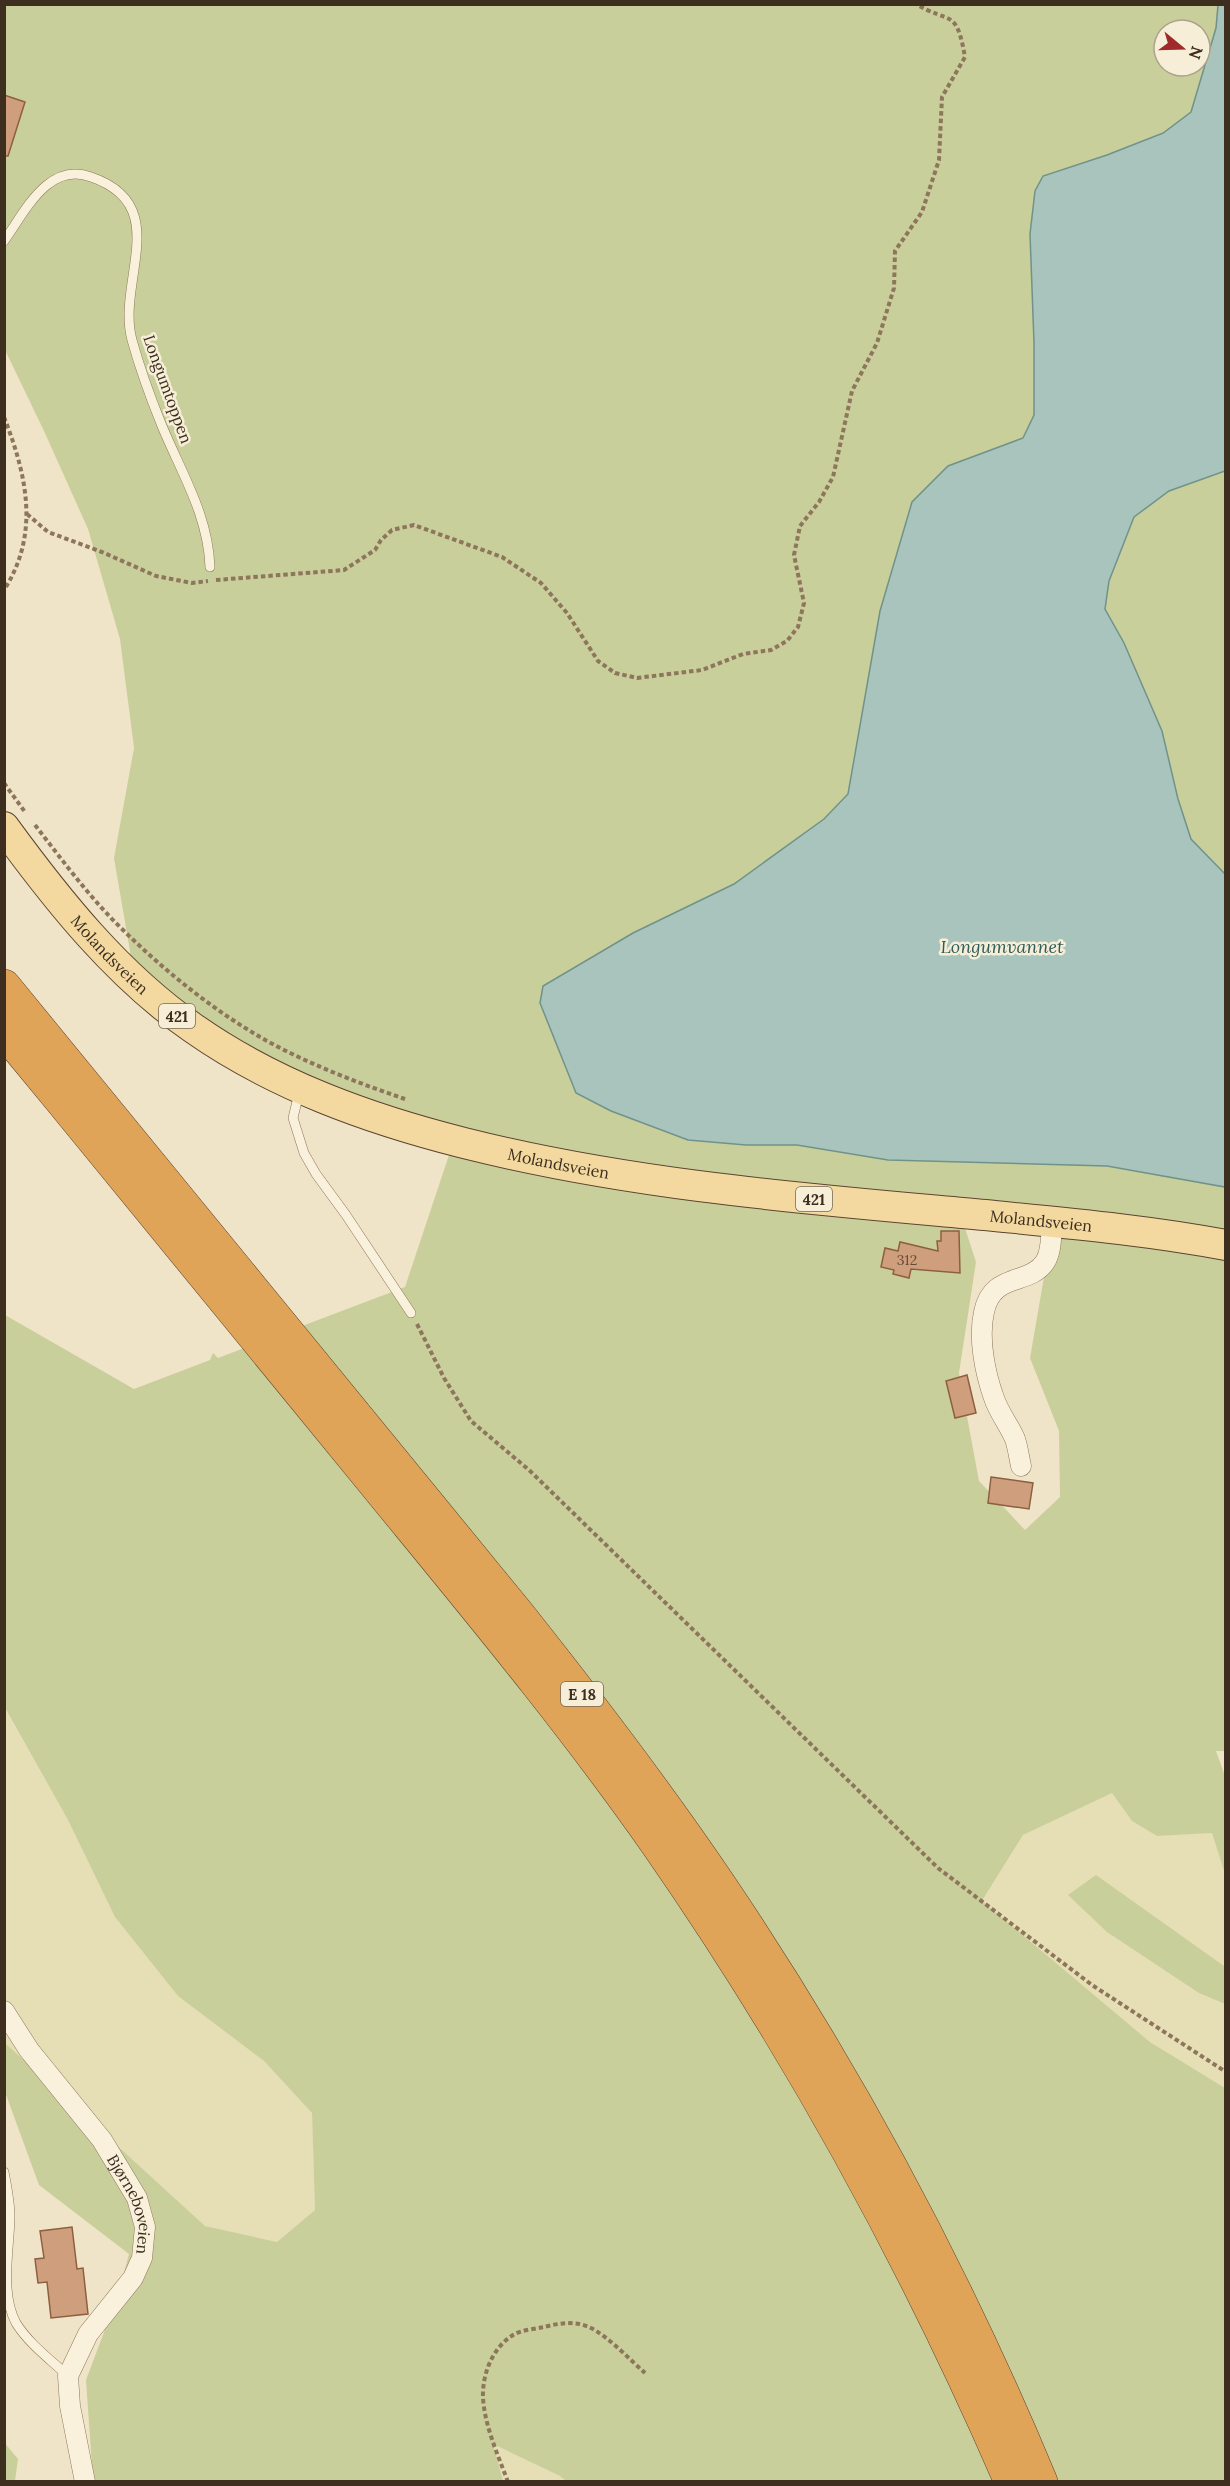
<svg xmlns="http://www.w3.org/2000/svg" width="1230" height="2486" font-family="Lora,serif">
<rect width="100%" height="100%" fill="#f0e4c8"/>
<path fill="#e6deb5" d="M4,1708L68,1820L115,1917L178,1996L264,2061L312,2113L315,2210L277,2242L205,2226L5,2043Z
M1112,1793L1132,1821L1157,1836L1212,1833L1225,1874V1974L1223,1966L1187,1941L1199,1993L1225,2004V2088L1150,2042L982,1902L1023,1835Z
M493,2444L560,2476L566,2481H503Z"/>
<path fill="#c9cf9b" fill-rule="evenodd" d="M5,5H1218L1216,28L1191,112L1163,132L1107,155L1034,343V415L1023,438L992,451L912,502L880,611L848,794L824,819L734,884L633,933L543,986L576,1093L611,1111L688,1140L746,1145H797L888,1160L1107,1166L1225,1187L1226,1751H1216L1225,1776V1874L1212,1833L1157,1836L1132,1821L1112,1793L1023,1835L982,1901L1150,2042L1225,2088V2481H566L560,2476L493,2444L503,2481H93L86,2380L118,2295L129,2254L39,2185L5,2092V2043L205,2226L277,2242L315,2210L312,2113L264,2061L178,1996L115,1917L68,1820L5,1708V1315L134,1389L210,1360L213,1353L218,1358L405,1287L453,1143L308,1080L205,1019L184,1017L131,957L114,858L134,748L120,639L88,529L44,431L5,350ZM1164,30H1200V66H1164ZM1037,1206L1049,1248L1030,1358L1059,1431L1060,1497L1025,1530L979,1481L959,1373L976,1262L963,1222Z
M1225,471V874L1191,839L1178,799L1105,609L1109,581L1134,517L1169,491Z
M1096,1875L1224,1966L1225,2004L1199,1993L1107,1932L1068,1895Z
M4,2442L18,2459L15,2481H5Z"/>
<path fill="#a9c4bc" stroke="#6f938a" stroke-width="1.5" d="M1218,5H1226L1225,471L1169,491L1134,517L1109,581L1105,609L1124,643L1162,731L1178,799L1191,839L1225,874V1187L1107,1166L888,1160L797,1145H746L688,1140L611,1111L576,1093L540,1003L543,986L633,933L734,884L824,819L848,794L880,611L912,502L948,466L1023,438L1034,415V343L1030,234L1035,191L1043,176L1107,155L1163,133L1191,112L1216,28Z"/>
<path fill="#cf9f7d" stroke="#8d5f41" stroke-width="1.5" d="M4,95L25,102L8,156H4Z
M941,1231H959L960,1273L911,1269L909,1278L893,1274L894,1270L881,1267L885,1248L898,1251L900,1242L938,1251L937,1241H941Z
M967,1375L976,1413L955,1418L946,1381Z
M991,1477L1033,1483L1029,1509L988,1503Z
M72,2227L77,2269L83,2268L88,2314L51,2318L47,2282L38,2283L35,2259L44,2258L40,2231Z"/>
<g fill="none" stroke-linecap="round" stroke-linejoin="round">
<defs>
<path id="lane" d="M4,241C25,212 48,161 91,177C174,205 116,282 132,340C140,369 151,399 162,426C182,474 208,515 210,567
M299,1093L293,1118L304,1153L316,1174L346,1215L411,1313
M4,2172C7,2187 10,2203 10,2218C9,2252 0,2293 16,2323C29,2344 51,2360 68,2376"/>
<g id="street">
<path d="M1021,1466C1019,1457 1018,1448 1015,1439C1009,1425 999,1413 994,1398C985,1373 978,1338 984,1312C992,1272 1029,1286 1045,1262C1052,1251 1051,1235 1052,1222"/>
<path id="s1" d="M4,2011L29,2050L102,2140L137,2198L145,2227L142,2258L133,2278L88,2334L68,2376L70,2406L85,2482"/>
</g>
<g id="primary">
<path id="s2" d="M4,827C58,901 117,975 193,1028C274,1085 369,1119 464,1143C635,1186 810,1199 985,1215C1065,1223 1146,1230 1226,1245"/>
</g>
<path id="highway" d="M4,986L518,1614C588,1702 656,1791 719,1884C846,2072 954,2273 1041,2482
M4,1031C127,1180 249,1330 371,1479C469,1599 568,1717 657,1844C796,2044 914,2258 1011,2482"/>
</defs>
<use href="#lane" stroke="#8d765c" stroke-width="10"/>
<use href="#street" stroke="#8d765c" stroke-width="21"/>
<use href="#primary" stroke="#5b4430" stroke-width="32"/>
<use href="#highway" stroke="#5b4430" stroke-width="34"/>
<path stroke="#8d765c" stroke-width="4" stroke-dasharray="4.5 3" stroke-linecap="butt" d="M4,417C27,476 40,534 4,590
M27,514L48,532L102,552L156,576L192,583L208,581
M216,580L344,570L375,550L381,540L392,530L414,525L502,557L541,583L567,613L598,661L615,673L637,678L702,670L743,654L771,650L787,641L798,627L804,603L794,555L800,526L819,502L833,477L852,391L877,343L894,288L895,251L922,212L939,160L942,97L965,57C956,7 951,25 916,4
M4,783L25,812
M35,825C63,861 90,898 123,930C166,972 214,1011 267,1041C311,1065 358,1083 405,1099
M417,1324L444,1378L471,1421L529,1470L938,1868L1092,1985L1226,2072
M508,2482C498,2455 485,2427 483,2398C482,2375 492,2348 513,2335C521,2330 534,2329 544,2327C560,2323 577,2320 593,2329C612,2340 629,2359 645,2373"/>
<use href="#lane" stroke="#faf1dc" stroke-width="9"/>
<use href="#street" stroke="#faf1dc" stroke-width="20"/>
<use href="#primary" stroke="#f3d9a0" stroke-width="30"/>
<use href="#highway" stroke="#e0a458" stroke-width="33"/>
</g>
<g text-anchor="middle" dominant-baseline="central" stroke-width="5" stroke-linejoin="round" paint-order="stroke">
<g font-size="14" fill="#624a37">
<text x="907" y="1260">312</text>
</g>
<g fill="#f7eed8" stroke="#756857" stroke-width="1.5">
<rect x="159" y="1004" width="36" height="24" rx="4.5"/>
<rect x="796" y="1187" width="36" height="24" rx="4.5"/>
<rect x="561" y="1682" width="42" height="24" rx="4.5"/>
</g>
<g font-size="15" font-weight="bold" fill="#3d2e20">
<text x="177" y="1016">421</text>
<text x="814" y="1199">421</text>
<text x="582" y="1694">E 18</text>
</g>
<g font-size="16" fill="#3d2e20" stroke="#f7eed8">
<text transform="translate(168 389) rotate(70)">Longumtoppen</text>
<text stroke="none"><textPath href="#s2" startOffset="166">Molandsveien</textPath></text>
<text stroke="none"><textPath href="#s2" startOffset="670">Molandsveien</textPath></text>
<text stroke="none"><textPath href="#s2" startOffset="1156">Molandsveien</textPath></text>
<text stroke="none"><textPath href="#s1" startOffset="234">Bjørneboveien</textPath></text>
</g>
<g font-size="18" font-style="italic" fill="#2f5d5a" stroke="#f7eed8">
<text x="1002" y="946">Longumvannet</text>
</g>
</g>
<rect width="1230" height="2486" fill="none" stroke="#3d2e20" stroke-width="12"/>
<g transform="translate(1182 48) rotate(109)"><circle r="28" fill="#f7eed8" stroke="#ada18e" stroke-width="1.5"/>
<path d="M0-4.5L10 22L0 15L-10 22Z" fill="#9e2a2b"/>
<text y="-9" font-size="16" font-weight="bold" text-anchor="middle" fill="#3d2e20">N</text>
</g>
</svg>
